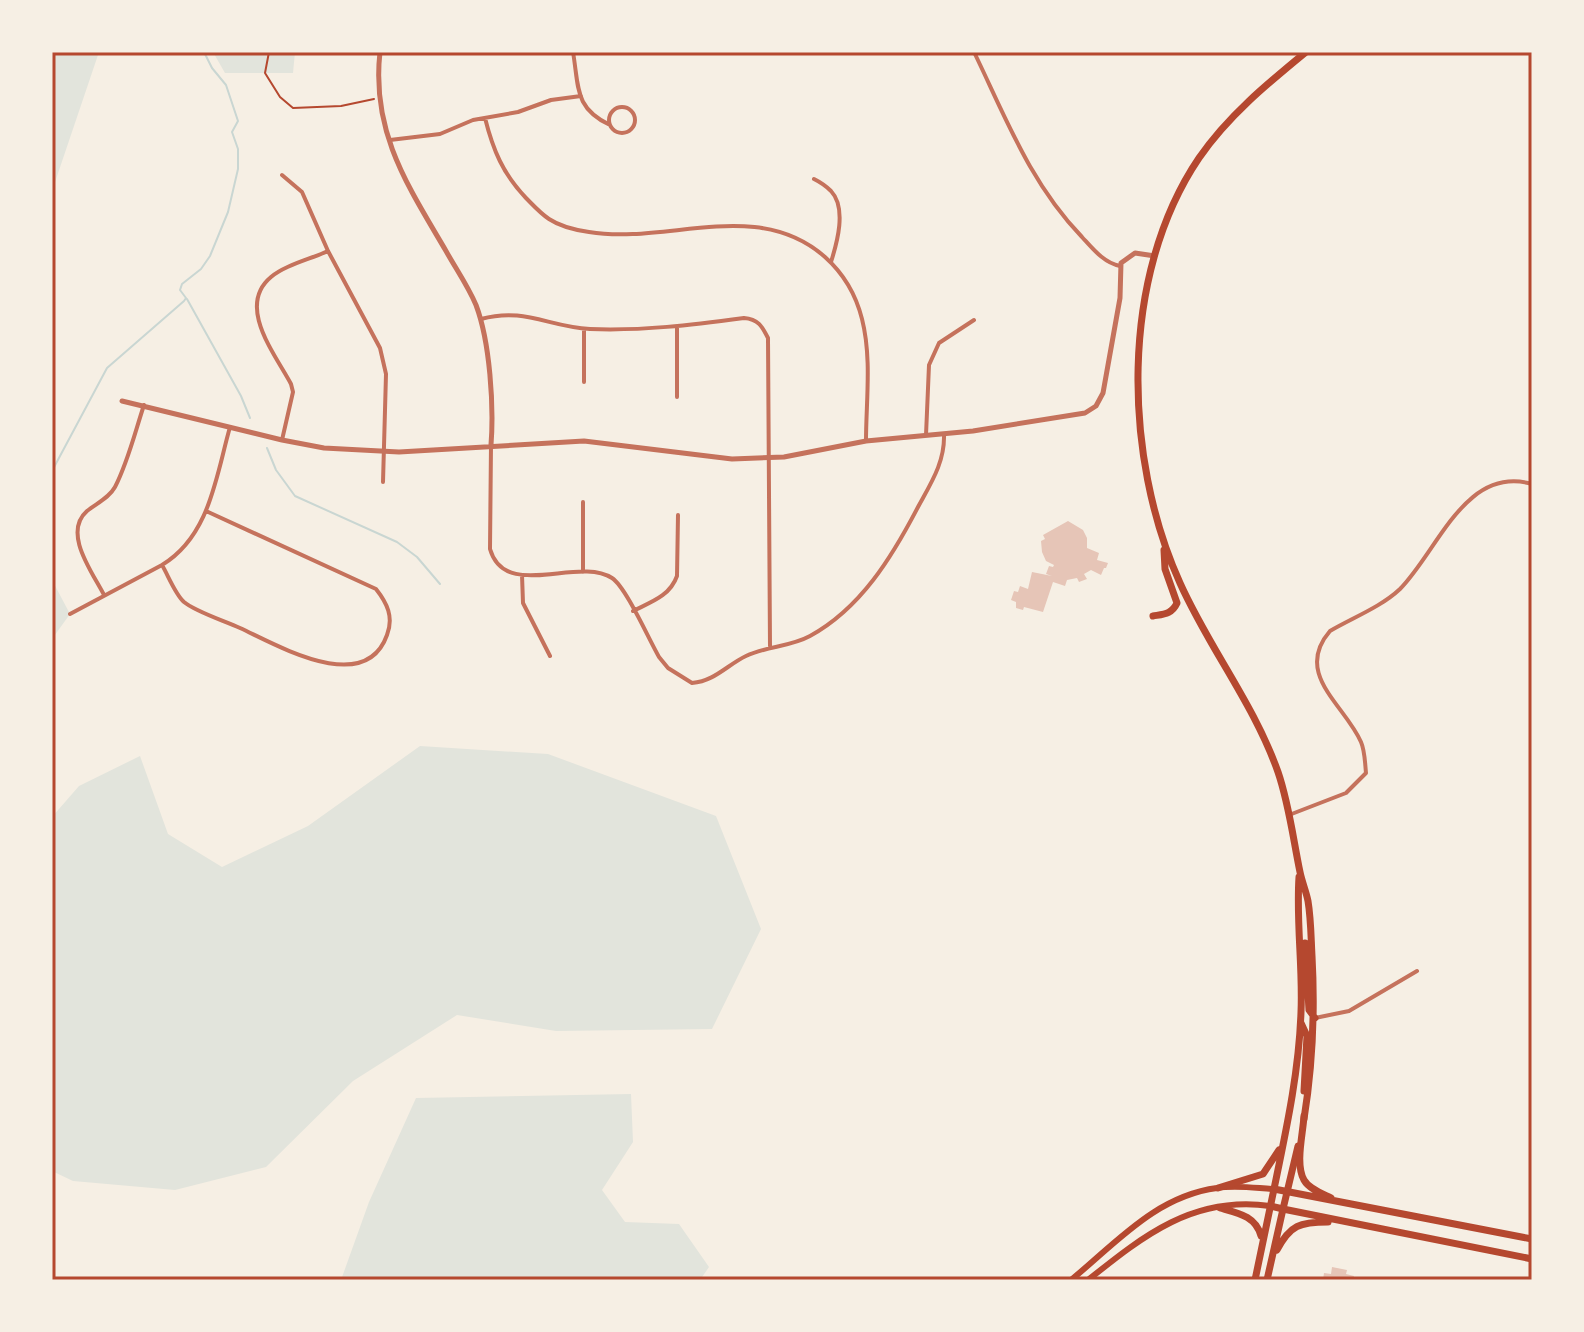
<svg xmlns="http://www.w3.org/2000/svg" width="1584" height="1332" font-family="Rubik,sans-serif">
<rect width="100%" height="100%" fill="#f6efe4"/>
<path fill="#e2e4dc" d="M52,52H99L52,191Z
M213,52H295L293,73H225Z
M52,580L70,614L52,639Z
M420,746L548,754L716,816L761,929L712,1029L556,1031L457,1015L353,1081L266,1167L175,1190L73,1181L52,1171V817L79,786L140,756L168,834L222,867L308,826Z
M631,1094L633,1142L602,1190L625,1222L679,1224L709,1267L700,1280H341L369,1202L416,1098Z"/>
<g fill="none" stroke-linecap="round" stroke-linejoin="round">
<path stroke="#c9d6d2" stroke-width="2" d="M187,299L241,396L250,418
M267,448L276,470L295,496L397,542L417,557L440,584
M52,471L107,368L184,301L186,298L180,290L182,284L201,269L210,256L228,212L238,169V149L232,132L238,121L226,85L212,68L204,52"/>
</g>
<path fill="#e6c5b7" d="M1068,521L1083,530L1087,538V548L1099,553L1097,560L1108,563L1106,568H1104L1101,575L1091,570L1084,574L1087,579L1079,582L1077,578L1067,580L1065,586L1053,582L1043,612L1024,607L1023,610L1016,608V602L1011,600L1014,591L1018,592L1020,586L1028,589L1032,572L1052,576L1046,574L1049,566L1053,567L1054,565L1046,561L1042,552L1041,541L1045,539L1043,535Z
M1332,1267L1347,1270L1346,1274L1354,1276L1353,1280H1323L1324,1273L1331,1274Z"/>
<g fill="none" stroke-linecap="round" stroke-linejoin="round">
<path stroke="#b5482f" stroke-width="2" d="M269,52L265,73L280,97L293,108L341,106L374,99"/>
<path stroke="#c5725c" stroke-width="4" d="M573,52C579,87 574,108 610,125
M974,52C1006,118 1030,183 1082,237C1093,249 1104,263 1120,266
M609 120a13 13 0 1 1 26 0a13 13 0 1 1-26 0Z
M485,118C493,150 503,174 526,198C533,205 540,213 549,219C561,227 575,230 589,232C668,245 757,197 825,257C844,274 856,295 862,319C872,358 866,402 866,441
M390,140L440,134L473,120L518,112L551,100L581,96
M282,175L302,192L328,251L380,348L386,374L383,482
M814,179C820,182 826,186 831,191C847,208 837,243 831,262
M481,319C525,307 548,327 590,329C642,331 692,325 744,318C758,319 762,326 768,338L770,646
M677,327V397
M584,382V329
M926,435L929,365L939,343L974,320
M282,440L293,392L291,384C275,354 236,306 271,277C285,265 311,259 328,251
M491,445L490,549C505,601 578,556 612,578C626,587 649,640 659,657L668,668L692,683C715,681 727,665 746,656C767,646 790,647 810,636C861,608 892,557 918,507C931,483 945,462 944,434
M583,502V572
M162,565C168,575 175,594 184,602C196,612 225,621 240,628C277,645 365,697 387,635C394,617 387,603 376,589L206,511
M522,575L523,603L550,656
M104,595C93,573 62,533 87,511C97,503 109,498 115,487C128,462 135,432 144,405
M633,611C651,602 670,596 677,576L678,515
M70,614L162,565C210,536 216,476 230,427
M1289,815L1346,793L1366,773C1365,764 1365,751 1361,742C1345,705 1293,674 1330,631C1352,618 1381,607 1400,589C1438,551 1465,465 1532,484
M1315,1018L1349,1011L1417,971"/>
<path stroke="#c5725c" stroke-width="5" d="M380,52C371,132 408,186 446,251C456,269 468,286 476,305C490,342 494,406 491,445
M122,401L282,440L324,448L399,452L584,441L732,459L784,457L866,441L973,431L1085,413L1096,406L1103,393L1120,298L1121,263L1135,253L1155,256"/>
<path stroke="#b5482f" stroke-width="6" d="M1071,1280C1116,1243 1156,1196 1217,1188C1236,1185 1255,1188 1274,1189
M1088,1280C1143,1236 1194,1195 1270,1206"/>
<path stroke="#b5482f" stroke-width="7" d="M1153,616C1164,614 1172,614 1177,603L1165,569L1164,550
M1305,943L1309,1010L1315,1018
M1301,1023L1307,1036L1304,1091
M1304,1119C1313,1063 1315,1011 1312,956C1311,938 1311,919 1308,901C1306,891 1302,882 1300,872C1293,838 1289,804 1278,772C1254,704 1209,648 1180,583C1123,457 1119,276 1199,158C1228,116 1267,84 1306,52
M1218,1188L1263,1174L1279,1150
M1274,1189C1286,1131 1299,1072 1301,1012C1303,967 1296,922 1299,877
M1270,1206L1283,1209L1298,1146"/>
<path stroke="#b5482f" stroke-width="7" d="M1304,1116C1303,1134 1295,1164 1304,1180C1309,1189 1323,1194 1331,1198
M1220,1208C1238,1213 1256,1216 1261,1236
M1277,1250C1290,1225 1300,1222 1328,1222
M1255,1280L1274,1189L1532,1239
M1267,1280L1283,1209L1532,1259"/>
</g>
<rect width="1584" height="1332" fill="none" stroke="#f6efe4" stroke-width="108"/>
<rect x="54" y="54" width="1476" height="1224" fill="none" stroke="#b5482f" stroke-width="3"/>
</svg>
